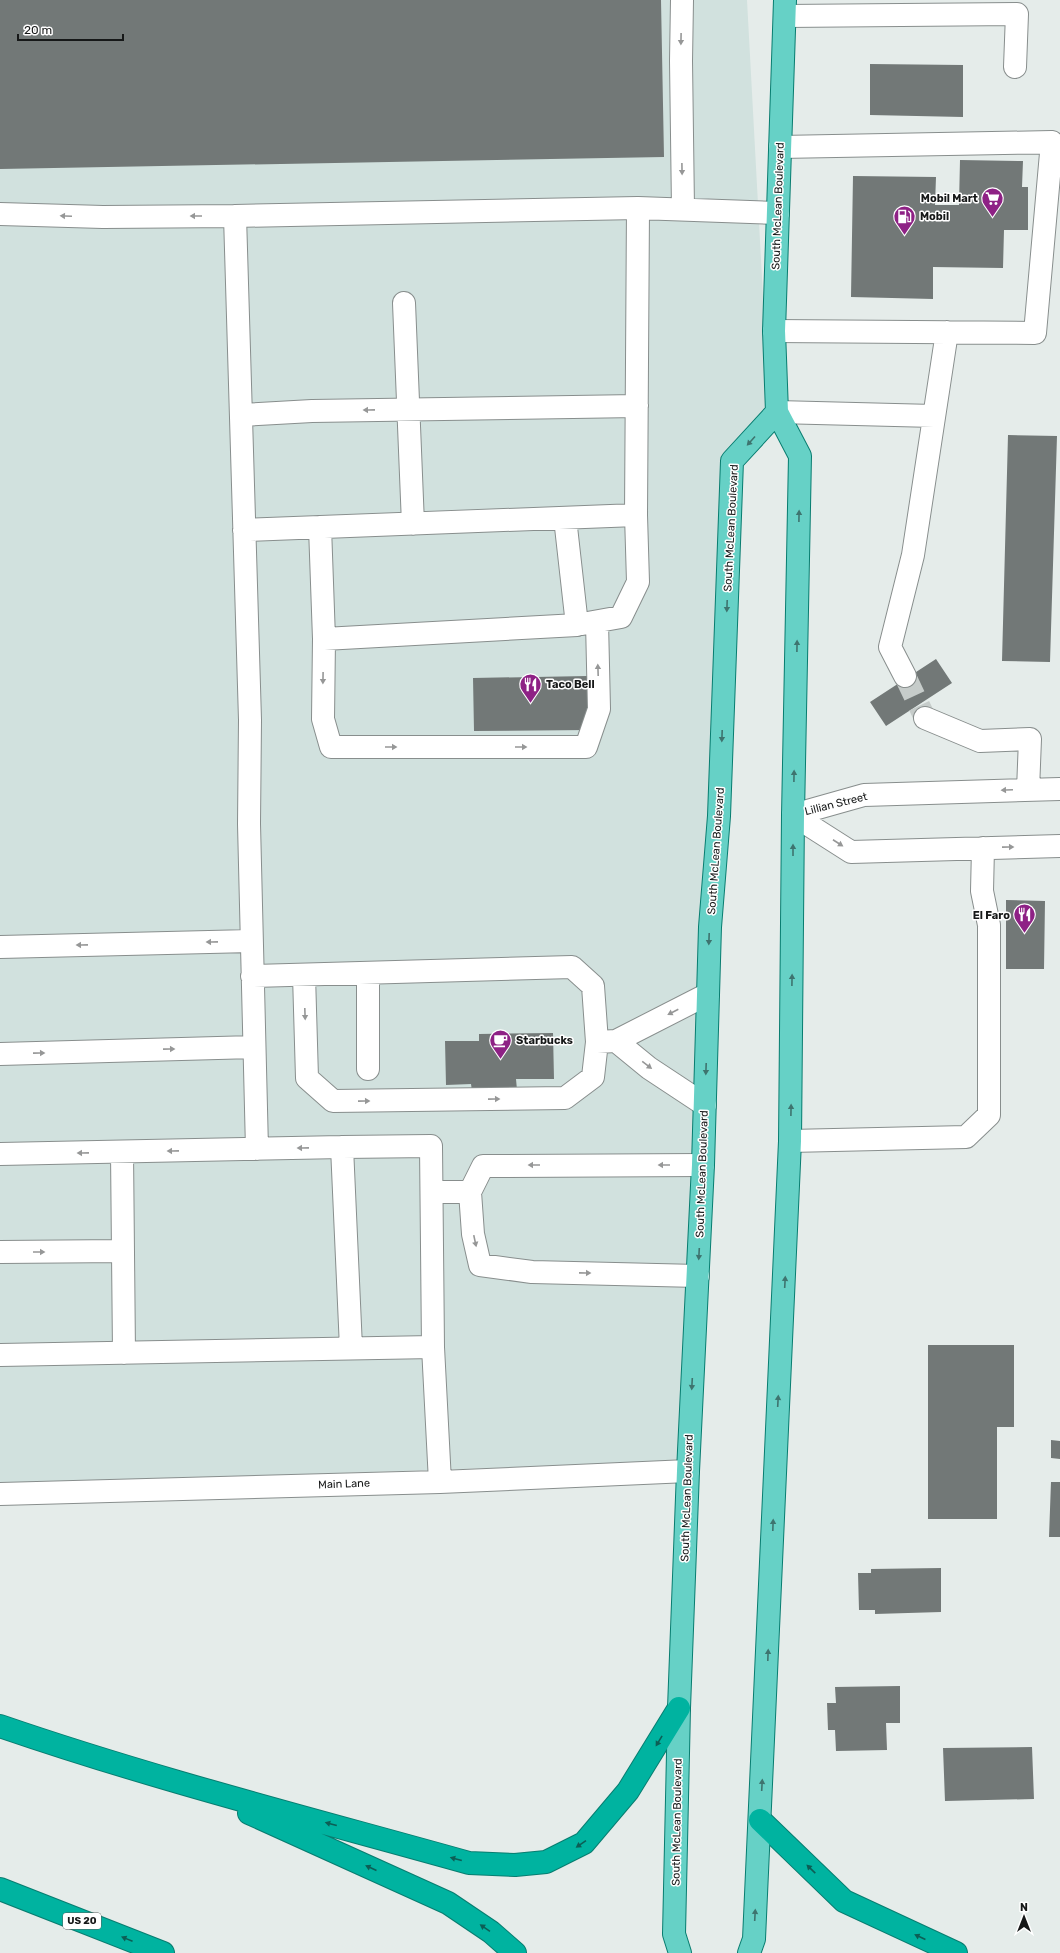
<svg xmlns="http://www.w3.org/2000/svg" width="1060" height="1953" font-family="Rubik,sans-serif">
<rect width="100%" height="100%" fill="#e5ecea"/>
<path fill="#d1e1de" d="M0,0H747L769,408L726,463L681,1462L0,1484Z"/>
<path fill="#727877" d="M0,0H661L664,157L0,169Z
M870,64L963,65V117L870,115Z
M960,160L1023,161L1022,187H1028V230H1004L1003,268L933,267V299L851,297L853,176L936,177L935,205H959Z
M1008,435L1057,436L1050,662L1002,661Z
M936,659L952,683L886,726L870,702Z
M588,676L589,730L474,731L473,678Z
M1006,900L1045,901L1044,969H1006Z
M553,1033L554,1079H516L517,1090L472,1091L471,1084L446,1085L445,1041H479V1034Z
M928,1345H1014V1427H997V1519H928Z
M1051,1440L1060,1441V1459L1051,1458Z
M1051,1482H1060V1537H1049Z
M941,1568V1612L875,1614V1610H859L858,1573H871V1569Z
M900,1686V1723H886L887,1750L836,1751L835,1730H828L827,1703H836L835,1687Z
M1032,1747L1034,1799L945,1801L943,1748Z"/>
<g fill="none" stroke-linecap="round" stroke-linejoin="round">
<path stroke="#c6ccca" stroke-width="22" stroke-dasharray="22 11" stroke-linecap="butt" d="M905,676L925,718"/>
<defs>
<path id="minor" d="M682,0L681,61L683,209
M785,16L1017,14L1015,67
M0,214L103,217L235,216
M404,303L413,524
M774,331L1035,333L1052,142L780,147
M777,412L934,416
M241,415L312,411L637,406
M320,527L324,639L577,625L565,518
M244,530L636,515L638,208
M582,624L621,617L638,582L636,515
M324,639L323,719L331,747H586L599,709L597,622
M905,676L890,647L913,555L947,332
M925,718L980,741L1030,739L1028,790
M793,815L851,852L1060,846
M793,815L864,795L1060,789
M0,947L251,941
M368,974V1069
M252,976L572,967L593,986L597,1042L593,1077L565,1098L333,1101L307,1078L304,975
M616,1041L649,1068L705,1105
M597,1042L616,1041L708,994
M0,1054L254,1047
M790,1141L966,1137L989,1115V925L982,891L983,848
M257,1149L249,824L250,720L235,216L638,208L778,213
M122,1152L124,1353
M0,1154L342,1147
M432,1192H470
M0,1252L123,1251
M698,1276L532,1272L480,1265L473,1234L470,1192L483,1166L703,1165
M351,1348L342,1147L431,1146L433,1347
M0,1355L433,1347L440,1482
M0,1494L440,1482L688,1471"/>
<path id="major" d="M680,1953L674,1934L679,1708L688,1471L703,1165L710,927L719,816L732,461L777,412
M749,1953L754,1939L790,1141L793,815L800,456L777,412L774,331L785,0"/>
<path id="highway" d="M0,1726C154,1779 312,1819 469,1863L515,1865L546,1862L584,1843L628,1791L679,1708
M249,1813L448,1903L491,1932L515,1953
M760,1820L844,1901L956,1953
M0,1889L163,1953"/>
</defs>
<use href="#minor" stroke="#888e8d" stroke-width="24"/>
<use href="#major" stroke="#087d70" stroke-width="24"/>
<use href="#highway" stroke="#087d70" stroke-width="24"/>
<use href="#minor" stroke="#fff" stroke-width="22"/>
<use href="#major" stroke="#66d1c6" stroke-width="22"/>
<use href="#highway" stroke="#00b3a0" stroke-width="22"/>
</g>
<defs><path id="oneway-solid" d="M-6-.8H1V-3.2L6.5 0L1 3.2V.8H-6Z"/></defs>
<g fill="#969797">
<use href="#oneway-solid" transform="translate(681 39) rotate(91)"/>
<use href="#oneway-solid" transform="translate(682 169) rotate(89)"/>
<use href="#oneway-solid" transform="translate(66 216) rotate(-178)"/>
<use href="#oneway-solid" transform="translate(196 216) rotate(180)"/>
<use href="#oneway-solid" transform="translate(369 410) rotate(179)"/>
<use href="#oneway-solid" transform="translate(598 670) rotate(-92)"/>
<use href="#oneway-solid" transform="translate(323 678) rotate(91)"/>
<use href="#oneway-solid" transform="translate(391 747)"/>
<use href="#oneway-solid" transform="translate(521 747)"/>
<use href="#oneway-solid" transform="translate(1007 790) rotate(178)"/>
<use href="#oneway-solid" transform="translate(838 843) rotate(33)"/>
<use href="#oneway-solid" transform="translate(1008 847) rotate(-1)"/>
<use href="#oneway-solid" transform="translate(212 942) rotate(179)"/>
<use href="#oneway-solid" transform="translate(82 945) rotate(179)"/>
<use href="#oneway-solid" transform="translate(673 1012) rotate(153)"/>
<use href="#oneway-solid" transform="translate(305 1014) rotate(88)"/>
<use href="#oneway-solid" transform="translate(169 1049) rotate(-1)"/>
<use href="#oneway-solid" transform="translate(39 1053) rotate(-1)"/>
<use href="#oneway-solid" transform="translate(647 1065) rotate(37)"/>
<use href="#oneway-solid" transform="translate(494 1099) rotate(-1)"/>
<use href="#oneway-solid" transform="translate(364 1101) rotate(-1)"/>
<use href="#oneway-solid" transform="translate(303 1148) rotate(179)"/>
<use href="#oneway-solid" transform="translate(173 1151) rotate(179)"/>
<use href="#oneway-solid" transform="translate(83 1153) rotate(179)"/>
<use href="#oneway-solid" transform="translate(534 1165) rotate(180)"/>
<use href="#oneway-solid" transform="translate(664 1165) rotate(180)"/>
<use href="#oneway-solid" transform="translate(475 1241) rotate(78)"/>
<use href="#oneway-solid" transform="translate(39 1252)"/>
<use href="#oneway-solid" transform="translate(585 1273) rotate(1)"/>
</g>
<g fill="#3e746f">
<use href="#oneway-solid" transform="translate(751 441) rotate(132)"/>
<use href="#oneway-solid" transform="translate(799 516) rotate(-89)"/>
<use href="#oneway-solid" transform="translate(727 606) rotate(92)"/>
<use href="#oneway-solid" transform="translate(797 646) rotate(-89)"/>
<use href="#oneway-solid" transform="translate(722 736) rotate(92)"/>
<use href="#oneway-solid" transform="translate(794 776) rotate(-89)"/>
<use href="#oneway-solid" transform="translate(793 850) rotate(-90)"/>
<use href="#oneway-solid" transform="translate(709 939) rotate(92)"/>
<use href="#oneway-solid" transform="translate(792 980) rotate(-89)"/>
<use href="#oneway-solid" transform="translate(706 1069) rotate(92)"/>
<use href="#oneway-solid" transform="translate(791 1110) rotate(-89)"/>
<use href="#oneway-solid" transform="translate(699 1254) rotate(93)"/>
<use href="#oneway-solid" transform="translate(785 1282) rotate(-87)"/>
<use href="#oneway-solid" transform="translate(692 1384) rotate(93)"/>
<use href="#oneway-solid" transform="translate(778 1401) rotate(-87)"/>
<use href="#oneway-solid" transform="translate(773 1525) rotate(-88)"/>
<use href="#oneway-solid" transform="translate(768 1655) rotate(-88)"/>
<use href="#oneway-solid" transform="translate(762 1785) rotate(-87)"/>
<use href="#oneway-solid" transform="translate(755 1915) rotate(-87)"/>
</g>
<g fill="#0c5e55">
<use href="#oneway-solid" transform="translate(659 1741) rotate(121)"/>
<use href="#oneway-solid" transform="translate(331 1824) rotate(-165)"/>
<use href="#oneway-solid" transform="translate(581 1844) rotate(146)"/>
<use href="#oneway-solid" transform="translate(456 1859) rotate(-165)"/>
<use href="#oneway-solid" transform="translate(371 1868) rotate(-156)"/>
<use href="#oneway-solid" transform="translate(811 1869) rotate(-136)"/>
<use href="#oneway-solid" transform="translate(485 1928) rotate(-146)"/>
<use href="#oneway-solid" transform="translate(920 1937) rotate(-155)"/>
<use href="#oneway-solid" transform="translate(127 1939) rotate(-158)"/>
</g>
<defs>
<symbol id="supermarket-pin" viewBox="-11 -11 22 30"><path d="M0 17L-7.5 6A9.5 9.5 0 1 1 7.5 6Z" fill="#8e2185" stroke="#fff"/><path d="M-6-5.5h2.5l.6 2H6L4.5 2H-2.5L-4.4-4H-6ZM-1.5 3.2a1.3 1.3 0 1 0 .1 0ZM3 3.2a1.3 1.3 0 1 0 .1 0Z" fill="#fff"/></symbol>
<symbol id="fuel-pin" viewBox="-11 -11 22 30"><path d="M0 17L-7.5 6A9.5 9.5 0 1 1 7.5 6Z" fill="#8e2185" stroke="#fff"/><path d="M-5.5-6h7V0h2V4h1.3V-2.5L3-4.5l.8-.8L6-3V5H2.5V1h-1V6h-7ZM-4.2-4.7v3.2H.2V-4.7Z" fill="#fff"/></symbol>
<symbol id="restaurant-pin" viewBox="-11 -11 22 30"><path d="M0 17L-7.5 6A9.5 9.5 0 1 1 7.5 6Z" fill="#8e2185" stroke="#fff"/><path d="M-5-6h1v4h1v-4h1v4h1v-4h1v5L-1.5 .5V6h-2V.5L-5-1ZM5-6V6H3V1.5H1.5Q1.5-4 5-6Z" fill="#fff"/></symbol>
<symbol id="cafe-pin" viewBox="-11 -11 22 30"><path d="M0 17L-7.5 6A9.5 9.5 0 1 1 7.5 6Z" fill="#8e2185" stroke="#fff"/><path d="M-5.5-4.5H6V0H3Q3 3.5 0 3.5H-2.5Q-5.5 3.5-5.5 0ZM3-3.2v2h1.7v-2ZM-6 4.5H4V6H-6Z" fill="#fff"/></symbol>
</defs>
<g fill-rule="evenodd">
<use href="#supermarket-pin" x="980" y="186" width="25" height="34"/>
<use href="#fuel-pin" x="892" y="204" width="25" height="34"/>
<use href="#restaurant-pin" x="518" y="672" width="25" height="34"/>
<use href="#restaurant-pin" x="1012" y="902" width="25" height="34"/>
<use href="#cafe-pin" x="488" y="1028" width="25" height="34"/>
</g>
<g text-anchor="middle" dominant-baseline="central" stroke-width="3" stroke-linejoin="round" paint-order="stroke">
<rect fill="#fff" stroke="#5c5d5d" stroke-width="1" x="63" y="1913" width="38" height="16" rx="3"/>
<g font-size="10" font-weight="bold" fill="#161818">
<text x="82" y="1921">US 20</text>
</g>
<g font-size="11" font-weight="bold" fill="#161818" stroke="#fff" text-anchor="start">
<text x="978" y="198" text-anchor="end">Mobil Mart</text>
<text x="920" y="216">Mobil</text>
<text x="546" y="684">Taco Bell</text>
<text x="1010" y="915" text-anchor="end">El Faro</text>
<text x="516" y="1040">Starbucks</text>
</g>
<g font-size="11" fill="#161818" stroke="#fff">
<text transform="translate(778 206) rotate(-88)">South McLean Boulevard</text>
<text transform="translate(731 528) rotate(-87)">South McLean Boulevard</text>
<text transform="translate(836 804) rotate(-14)">Lillian Street</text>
<text transform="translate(716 851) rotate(-86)">South McLean Boulevard</text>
<text transform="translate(702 1174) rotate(-88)">South McLean Boulevard</text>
<text transform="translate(344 1484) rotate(-2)">Main Lane</text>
<text transform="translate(687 1498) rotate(-88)">South McLean Boulevard</text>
<text transform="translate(677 1822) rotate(-89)">South McLean Boulevard</text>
</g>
</g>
<g transform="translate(1024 1917)" stroke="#ffffff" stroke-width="3" paint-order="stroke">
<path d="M0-3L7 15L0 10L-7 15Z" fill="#161818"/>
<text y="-6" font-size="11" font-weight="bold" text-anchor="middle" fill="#161818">N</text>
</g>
<path d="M18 34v6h105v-6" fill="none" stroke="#161818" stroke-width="2"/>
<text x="24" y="34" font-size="12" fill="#161818" stroke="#ffffff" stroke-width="3" paint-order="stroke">20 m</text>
</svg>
